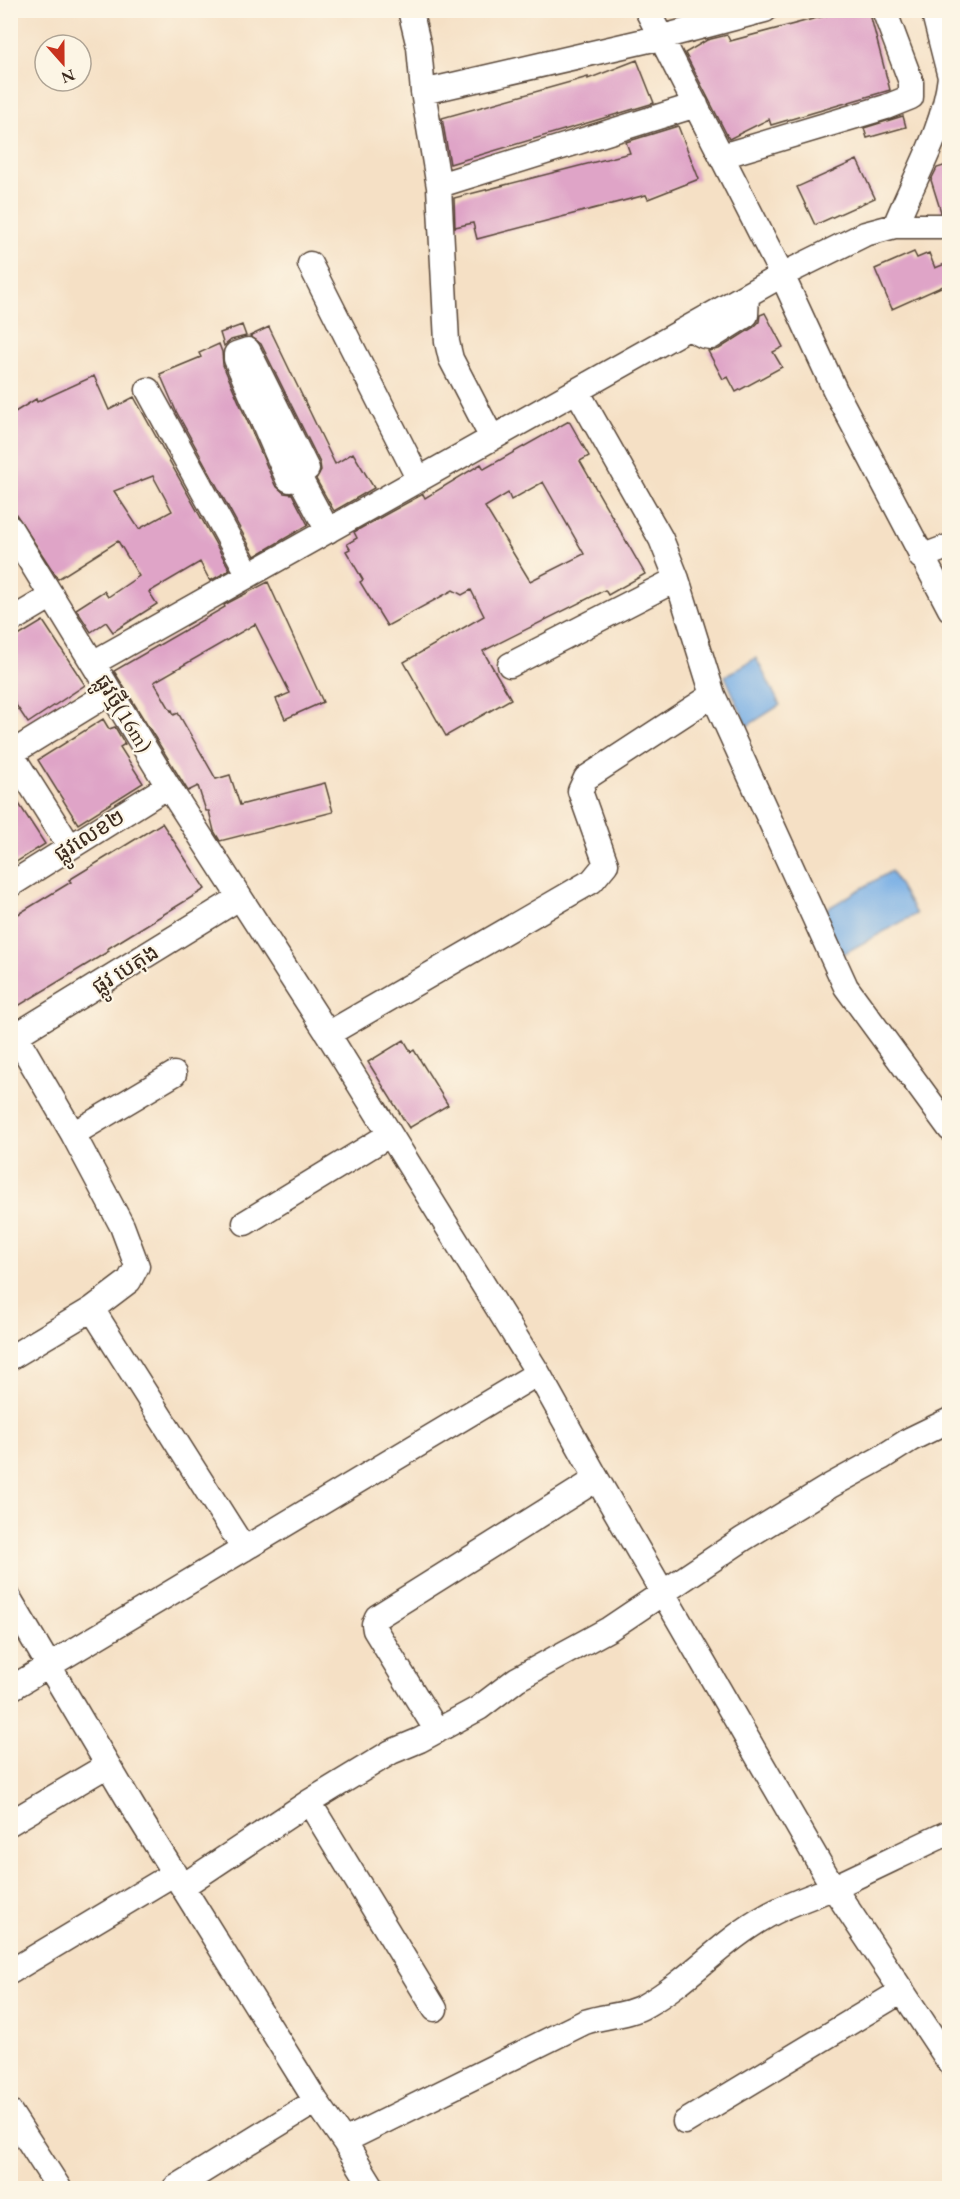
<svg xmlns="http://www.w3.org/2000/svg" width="960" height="2199" font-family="'EB Garamond','Noto Sans Khmer',serif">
<rect width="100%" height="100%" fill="#fcf5e5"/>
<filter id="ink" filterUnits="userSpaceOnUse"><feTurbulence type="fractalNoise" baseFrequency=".0167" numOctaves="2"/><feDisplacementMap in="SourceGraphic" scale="12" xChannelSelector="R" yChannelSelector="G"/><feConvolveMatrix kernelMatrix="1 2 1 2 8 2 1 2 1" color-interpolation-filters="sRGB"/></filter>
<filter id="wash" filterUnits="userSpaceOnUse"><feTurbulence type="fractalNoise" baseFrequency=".008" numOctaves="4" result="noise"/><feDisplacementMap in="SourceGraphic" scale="24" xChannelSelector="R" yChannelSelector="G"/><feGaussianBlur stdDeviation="1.35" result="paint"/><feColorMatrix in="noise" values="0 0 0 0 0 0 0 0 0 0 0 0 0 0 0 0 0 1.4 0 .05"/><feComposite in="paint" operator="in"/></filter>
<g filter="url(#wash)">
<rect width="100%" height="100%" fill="#f5e0c5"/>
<path fill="#76ade5" stroke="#586c82" stroke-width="1.5" d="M756,658L780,705L747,726L725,676Z
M891,871L916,914L843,954L820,913Z"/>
<g id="blocks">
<path fill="#dfa4c7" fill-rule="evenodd" d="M847,10H869L890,90L771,125L769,119L729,139L685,53L707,40L727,35L730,41Z
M637,60L654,103L450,164L442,118L588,77V79Z
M903,116L906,127L867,138L864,128Z
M678,126L699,179L648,199L646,195L477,239L473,223L455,227L454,198L630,153L626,142Z
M857,160L875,198L815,225L797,187Z
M950,164V212H941L931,180L937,168Z
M914,252L917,258L929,253L935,268L950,262V283L892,309L875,269Z
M765,313L783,347L773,352L782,367L736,392L728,377L723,379L708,351L719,349L754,327L759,322L760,315Z
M242,325L246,336L231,340L224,346L220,333Z
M269,327L335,464L353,453L374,488L334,511L316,479L321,470L320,463L261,344L250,336Z
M219,344L222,352L223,365L275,485L284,493L292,494L308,525L255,556L176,411L160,374L201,357L199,353Z
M94,376L109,410L134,397L230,570L210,581L200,562L149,592L157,604L127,623L113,632L106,622L91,632L76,609L104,591L108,597L139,576L118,541L58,579L10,505V415L36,399L37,402ZM153,476L172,511L139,529L114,491Z
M569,421L589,456L580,461L645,574L608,595L605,590L483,651L511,699L446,736L404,662L484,616L471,590L462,595L453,590L387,626L360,582L363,580L346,551L350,549L347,544L357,538L354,532L423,494L425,498L481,464L484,469ZM543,482L584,554L530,581L485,507L508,493L511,500Z
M268,582L323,702L285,719L276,699L290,693L255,624L154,682L171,711L172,710L174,715L178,713L216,779L230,775L240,805L325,783L333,812L220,841L214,831L209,811H206L198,786L188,791L114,671L225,607L224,605Z
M43,621L85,685L28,723L10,696V641Z
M103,719L109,729L115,727L125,744L120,747L143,783L78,824L38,760Z
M10,790L45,844L10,866Z
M162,823L205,889L107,949L109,951L10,1011V919L71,882L69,880Z
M404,1040L411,1052L414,1050L448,1105L409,1128L368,1062Z"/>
</g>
</g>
<g filter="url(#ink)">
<use href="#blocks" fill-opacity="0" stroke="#574537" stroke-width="1.5"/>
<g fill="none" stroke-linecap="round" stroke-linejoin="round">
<defs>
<path id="minor" d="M410,10L419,47L423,92L439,187
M647,10L782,275L835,390L950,609
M933,10L950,77
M423,92L662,37L765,10
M722,156L886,107L911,97V82L884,10
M895,226C914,178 944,130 950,77
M310,264L419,480
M688,328L704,336L711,337L746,315L747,295
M248,350L307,469L290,480L288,479L236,359V354Z
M148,390L249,575
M577,391L661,539L677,579L713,695L846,987L950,1129
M492,438L451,359L447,342L439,187L446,183L696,105
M298,475L328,531
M10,528L168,786L328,1034L538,1373L597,1479L833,1887L950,2063
M921,557L950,546
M10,621L52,596
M93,663L782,275L865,234L895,226H950
M510,665L677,579
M10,752L70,847
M10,754L111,692
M10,885L168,786
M328,1034L592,881L606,864L580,791L586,778L713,695
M10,1039L239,898
M73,1134L174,1074
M245,1223L389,1135
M92,1309L244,1549
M10,1358L92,1309L129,1281L137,1266L122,1226L73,1134L16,1036
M10,1600L134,1809L316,2101L344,2141L373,2188
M10,1689L538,1373
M437,1731L375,1630L374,1624L377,1617L597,1479
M309,1802L435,2009
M10,1823L108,1765
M183,1886L309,1802L391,1752L420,1740L479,1708L517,1679L609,1629L743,1539L830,1486L881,1458L911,1439L950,1420
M10,1972L175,1873
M10,2112L59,2188
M685,2122L902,1991
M344,2141L585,2022C606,2015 628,2016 646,2005C690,1980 723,1940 767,1916C788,1904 812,1897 834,1887C873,1869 911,1850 950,1832
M175,2188L316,2101"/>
</defs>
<use href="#minor" stroke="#574537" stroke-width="27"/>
<use href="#minor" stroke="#fff" stroke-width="24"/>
</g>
</g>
<g text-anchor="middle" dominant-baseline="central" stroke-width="4.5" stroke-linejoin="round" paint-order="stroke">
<g font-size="22" fill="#3b2a1e" stroke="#fcf5e5">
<text transform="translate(124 713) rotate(58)">ផ្លូវថ្មី(16m)</text>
<text transform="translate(89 835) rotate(-32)">ផ្លូវលេខ២</text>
<text transform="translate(125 969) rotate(-32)">ផ្លូវ បេតុង</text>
</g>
</g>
<rect width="960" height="2199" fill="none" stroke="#fcf5e5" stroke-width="36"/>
<g transform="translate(63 63) rotate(159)"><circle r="28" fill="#fcf5e5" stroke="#afa495" stroke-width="1.5"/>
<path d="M0-4.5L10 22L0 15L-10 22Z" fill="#c8321e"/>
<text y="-9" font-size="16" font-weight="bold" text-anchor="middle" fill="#3b2a1e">N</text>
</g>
</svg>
